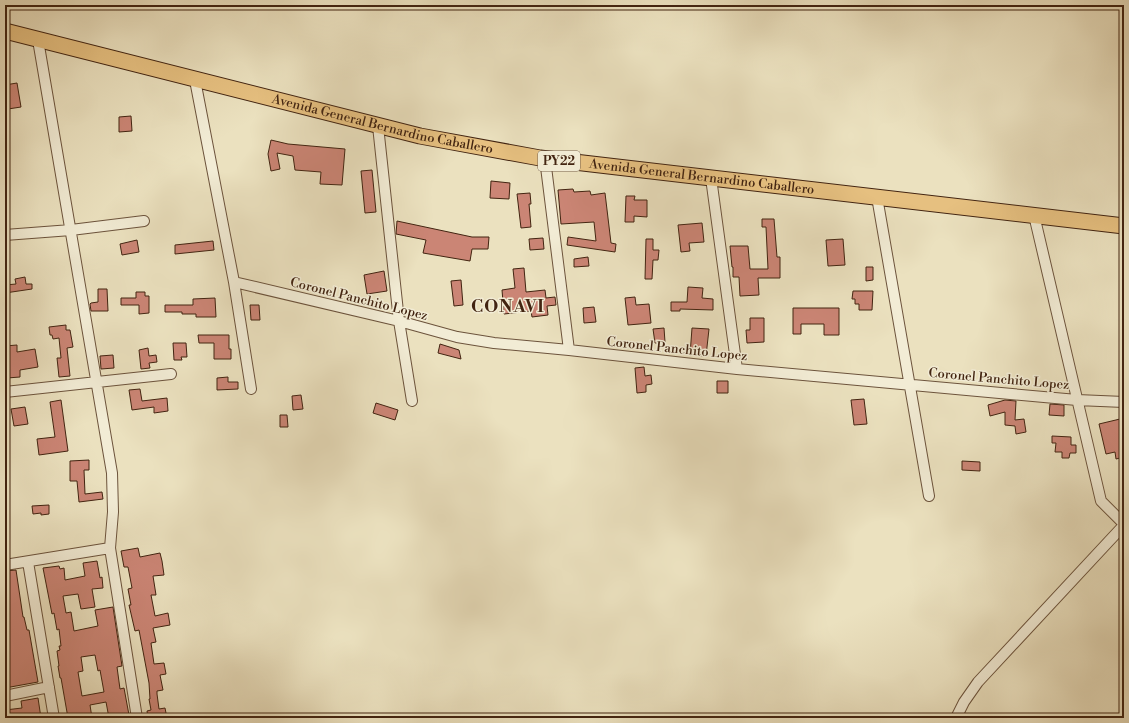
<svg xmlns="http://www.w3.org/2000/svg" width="1129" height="723" font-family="'Libre Bodoni',serif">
<rect width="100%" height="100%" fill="#ebe1bf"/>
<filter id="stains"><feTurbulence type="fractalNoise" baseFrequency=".005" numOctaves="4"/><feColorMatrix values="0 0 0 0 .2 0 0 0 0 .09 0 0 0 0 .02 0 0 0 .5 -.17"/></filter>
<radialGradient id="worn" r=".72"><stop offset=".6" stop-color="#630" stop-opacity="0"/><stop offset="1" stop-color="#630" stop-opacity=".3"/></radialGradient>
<path fill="#cb8575" stroke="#422411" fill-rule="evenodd" d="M17,83L21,107L8,109L7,99H5V85Z
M131,116L132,131L119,132V117Z
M271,140L288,144L345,149L342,185L320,184L321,172L295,170L293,156L277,153L280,169L271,171L268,154Z
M372,170L376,212L365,213L361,171Z
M491,181L510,183L509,199L490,198Z
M573,189L574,192L590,191L591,195L605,193L611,243L616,244L615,252L567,245L568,237L596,241L594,222L561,224L558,190Z
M530,193L531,204H529L531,227L521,228L517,194Z
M626,196H635L634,200H647V217L634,216V222H625Z
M762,219H774L777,257H780V278H758L759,295L740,296L739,277H733V267H732L730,246H748L750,269H768L766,227H762Z
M397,221L472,237H489L488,249H472L470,261L423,253L426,240L396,234Z
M702,223L704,242L689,243L690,251L681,252L678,225Z
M543,238L544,249L530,250L529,239Z
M646,239H653V250H659L658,260H653L652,279H645Z
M843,239L845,265L828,266L826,240Z
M137,240L139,252L122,255L120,244Z
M213,241L214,250L175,254V245Z
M588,257L589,266L574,267V259Z
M866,267H873V280L866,281Z
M524,268L526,292L545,290L546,298L555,297L556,305L547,306L548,315L532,317L531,311L504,314L502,290L515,288L513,269Z
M384,271L387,291L367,294L364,275Z
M25,277L26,284H32V289L5,293V285L16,284L15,279Z
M461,280L463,305L454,306L451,281Z
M688,287L703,288L702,298L713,299V310L680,309V311H671V302H687Z
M98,289H107L108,311H91L90,304L91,303L98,302Z
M853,291H873L872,310H859V304H855V299H852Z
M136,292H145V296H149V313L139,314V305H121V298H136Z
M635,297L636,305L649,304L651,323L628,325L625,298Z
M215,298L216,317H196V314H182V312H165V305H193V299Z
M250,305H259L260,320H251Z
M594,307L596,322L584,323L583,308Z
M793,308H839V335H824V324H801V334H793Z
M750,318H764V342L747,343L746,330H750Z
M66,325V330H70L73,347L67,348L70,376L59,377L57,358H61L59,338L53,339L52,335H50L49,327Z
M664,328L665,342L655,343L653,329Z
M692,328L709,329L706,356L690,355Z
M198,335H229V349H231V359H214V343H199Z
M173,343H186L187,357H181L182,360H174Z
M440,344L459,350L461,359L438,353Z
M17,345V352L35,349L38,367L20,370V377L7,378V376H5V346Z
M148,348L149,356L156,355L157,362L149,363L150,368L141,369L139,350Z
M113,355L114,368L101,369L100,356Z
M644,367L645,376L651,375L652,384L646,385V392L637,393L635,368Z
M228,377V382H238V389L217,390V378Z
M717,381H728V393H717Z
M140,389L142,401L167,398L168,411L154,413V407L132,410L129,390Z
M301,395L303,409L293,410L292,396Z
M864,399L867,424L854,425L851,400Z
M61,400L68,451L39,455L37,439L55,437L50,402Z
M1005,400L1016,401L1015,420L1024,419L1026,432L1016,434L1015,426L1005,425V412L990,416L988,405Z
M376,403L398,410L395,420L373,413Z
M1050,404L1064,405V416L1049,415Z
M25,407L28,424L14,426L11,409Z
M280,415H287L288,427H280Z
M1120,419L1124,436V457L1116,459L1115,452L1106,454L1099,424Z
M1052,436L1071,437V445H1076V453H1070L1069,458H1062V452H1055L1056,443H1052Z
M89,460V470H84L85,494L102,492L103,499L79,502L77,481H70V461Z
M962,461L980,462V471L962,470Z
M49,505V514L41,515V513L33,514L32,506Z
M138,548L140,557L160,553L162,561L164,575L153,576L156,595H151L155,616L168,613L170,625L153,628L156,642L151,643L154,664L164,663L166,674L160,675L163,690L157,691V694L159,709L165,708L167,718H148L147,711L151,710L149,699H150L149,683L139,630L135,631L129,605H131L128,589L132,588L128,567H124L121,551Z
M97,561L100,578L102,577L103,588L92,589L95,607L81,609L78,594L63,596L66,613L71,612L74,631L98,626L95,610L113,607L122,666L117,667L120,689L124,688L129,715L122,716L123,718H109L106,702L90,705L92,718H68L61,678H60L58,666H59L57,651L60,650L59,646H61L59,629L57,630L54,613L52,614L43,568L59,566L60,569L64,568L65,580L85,576L83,563ZM95,655L98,671L100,670L104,692L82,696L78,672L83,671L81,657Z
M16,570L23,617H24L27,630H29L38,682L5,688V620L8,619L5,602V585H6L5,571Z
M38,698L41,718H5V710L22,708L21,701Z"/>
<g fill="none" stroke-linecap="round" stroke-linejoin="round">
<defs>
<path id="minor" d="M38,40L112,473L113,512L110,548L137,718
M195,80L234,282L251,389
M378,126L399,321L412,401
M545,159L569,350
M711,178L737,369
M877,197L929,496
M1034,215L1101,501L1124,524
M5,235L71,230L144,221
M234,282L399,321L457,337L494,343L569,350L737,369L1077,400L1124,402
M5,392L171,374
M28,562L54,718
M5,565L110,548
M5,696L49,687
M956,718L964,702L978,682L1124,525"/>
<g id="highway">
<path id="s1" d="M5,31L420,136L540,158L1124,226"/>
</g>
</defs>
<use href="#minor" stroke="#6c533c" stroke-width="12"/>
<use href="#highway" stroke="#422411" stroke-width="17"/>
<use href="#minor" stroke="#f2ecd5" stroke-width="10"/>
<use href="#highway" stroke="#e6c080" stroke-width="15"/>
</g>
<g text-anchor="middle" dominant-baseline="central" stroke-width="3" stroke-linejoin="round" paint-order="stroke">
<rect fill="#f2ecd5" stroke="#77604c" stroke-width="1" x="538" y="151" width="42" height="20" rx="3"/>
<g font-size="12" font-weight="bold" fill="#422411">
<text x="559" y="161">PY22</text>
</g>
<g font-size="13" fill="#422411" stroke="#f2ecd5">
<text stroke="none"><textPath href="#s1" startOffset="389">Avenida General Bernardino Caballero</textPath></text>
<text stroke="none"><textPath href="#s1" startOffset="713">Avenida General Bernardino Caballero</textPath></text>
<text transform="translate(359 299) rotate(14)">Coronel Panchito Lopez</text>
<text transform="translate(677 349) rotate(6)">Coronel Panchito Lopez</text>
<text transform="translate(999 379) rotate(5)">Coronel Panchito Lopez</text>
</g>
<g font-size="17" font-weight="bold" letter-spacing="1" fill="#422411" stroke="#f2ecd5">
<text x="508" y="307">CONAVI</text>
</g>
</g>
<rect width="1129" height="723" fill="none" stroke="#ebe1bf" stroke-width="20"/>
<rect x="6" y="6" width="1117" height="711" fill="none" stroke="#422411" stroke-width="2"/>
<rect x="10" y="10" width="1109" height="703" fill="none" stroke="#422411"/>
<rect width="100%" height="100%" filter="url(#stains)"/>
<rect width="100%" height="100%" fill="url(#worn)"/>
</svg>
